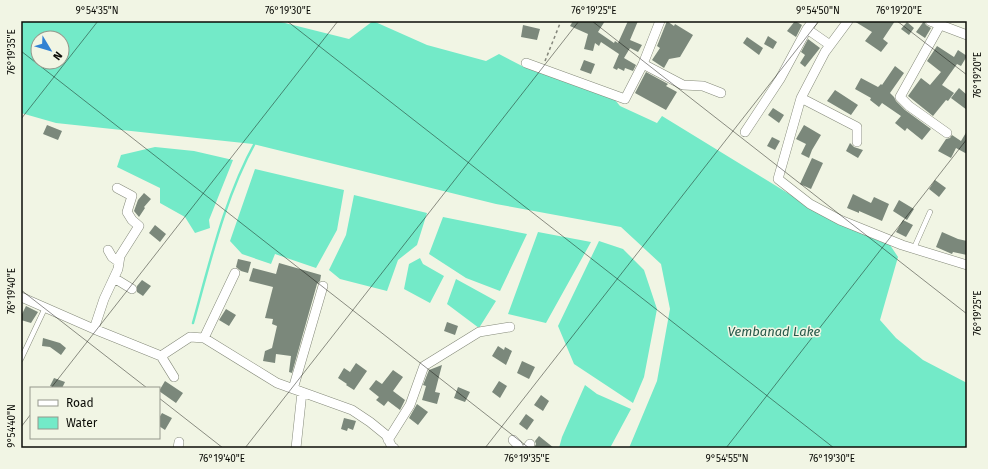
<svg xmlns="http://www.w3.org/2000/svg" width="988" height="469" font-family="'Fira Sans',sans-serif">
<rect width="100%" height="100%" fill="#f1f5e4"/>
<path fill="#73eac8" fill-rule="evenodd" d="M21,21H277L349,39L373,21L427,45L486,61L499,54L524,67L533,61L611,95L620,106L657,123L662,116L838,224L890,245L898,257L880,320L896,338L923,360L967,383V448H629L657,381L670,309L661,264L621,227L496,204L253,144L56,123L21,113ZM38,38H62V62H38Z
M155,147L194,151L233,160L209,220L210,228L195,233L185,217L160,203V188L117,167L121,155Z
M255,169L344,190L337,230L316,268L275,254L271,264L242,254L230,241Z
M354,195L427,213L417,245L398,260L387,291L340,279L329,270L346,235Z
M443,217L527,234L500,291L466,278L429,254Z
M538,232L591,242L546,323L508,314Z
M599,241L623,249L644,270L657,309L644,377L633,403L574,364L558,326Z
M420,258L423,264L444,276L430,303L404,289L409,264Z
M456,279L496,301L479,328L447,304Z
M585,385L597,394L631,409L610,448H559L562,437Z"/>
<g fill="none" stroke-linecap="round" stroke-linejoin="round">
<path stroke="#73eac8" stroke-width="2.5" d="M193,323C210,262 225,196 256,141"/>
</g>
<path fill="#7b887b" d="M573,21H605L598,32L614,43L615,41L618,43L628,21H638L630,40L642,45L638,52L630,48L624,58L636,65L633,71L625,68L624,71L618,68L617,70L613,68L619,54L601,42L599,46L595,43L593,51L584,49L588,34L570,26Z
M667,21L674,26L675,24L693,35L680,57L669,59L664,68L652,60L660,48L657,46Z
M795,21L802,25L796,37L787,31Z
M854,21H895L883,39L888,43L881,52L865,41L872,32Z
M924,21L926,25L931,28L925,38L916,32Z
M907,22L914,28L909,35L901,29Z
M523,25L540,29L537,40L521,37Z
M768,36L777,42L773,49L764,44Z
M747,37L763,48L759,55L743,43Z
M808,39L820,48L805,67L800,63L805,55L801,52Z
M937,46L954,57L958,50L967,56L961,66L957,64L942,85L954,93L948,101L946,100L933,116L908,96L921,78L930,85L941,72L927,61Z
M584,60L595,64L591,74L580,70Z
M895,66L904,73L890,93L894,97L896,101L905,110L931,129L922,140L907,128L905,131L895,123L901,116L882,103L879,107L870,100L871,98L855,89L861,78L878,87L881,84L882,85Z
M646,72L668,84L666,86L677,92L666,110L635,93Z
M959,88L967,95V110L951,98Z
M835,90L858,105L851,115L827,101Z
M773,108L784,115L779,123L768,115Z
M47,125L62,131L58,140L43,134Z
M804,125L821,135L812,150L809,158L801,154L806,144L796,139Z
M967,131V154L956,148L951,158L938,151L946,139L950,138L952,135L961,141Z
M772,137L780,141L775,150L767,146Z
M850,143L854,147L863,150L858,158L846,151Z
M812,158L823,163L811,189L800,184Z
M935,180L946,188L939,197L929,189Z
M144,193L151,199L144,207L145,208L139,217L134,211L138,200Z
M853,194L871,203L874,197L889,204L882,221L859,211V213L847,208Z
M899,200L914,209L907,220L893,211Z
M903,220L913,225L906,237L896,232Z
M155,225L166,234L160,242L149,233Z
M942,232L958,239L967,241V255L953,252L952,254L936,247Z
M238,259L251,262L248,273L241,271L236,267Z
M279,263L321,275L320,281L317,284L292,373L289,372L291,356L276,354L275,363L263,361L265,351L272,348L277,326L272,324L273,319L265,318L273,287L249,281L253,268L276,274Z
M142,280L151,286L143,296L137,292V286Z
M26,306L38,312L31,323L21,320V316Z
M226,309L236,315L229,326L219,320Z
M447,322L458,326L455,335L444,331Z
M43,338L60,343L66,348L61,355L50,347L42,346Z
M498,346L504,350L505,347L512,351L506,365L492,356Z
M522,361L535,367L529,379L517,373Z
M356,363L367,371L354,390L346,385L347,384L338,378L344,368L350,372Z
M442,365L435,392L440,393L437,404L422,400L426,386L423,385L429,370Z
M393,370L403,377L393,391L405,400L400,410L388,401L384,406L376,400L379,397L369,389L376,380L382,384Z
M54,378L65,382L62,388H55L50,386Z
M165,381L183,393L176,403L159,391Z
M499,381L507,386L500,398L492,392Z
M458,387L470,392L465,402L454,398Z
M541,395L549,401L543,411L534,405Z
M417,404L428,412L418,425L409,418Z
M162,413L172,418L165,430L159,426V418Z
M526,414L534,420L527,430L519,424Z
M344,418L356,421L353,430L348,428L347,431L341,429Z
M539,436L554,448H534L536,444L535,441Z"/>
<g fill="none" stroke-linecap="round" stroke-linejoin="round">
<defs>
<path id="service" d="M914,248L930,212
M21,359L45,308"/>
<path id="minor" d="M848,21L825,52L801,98L778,179L810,204L840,220L902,245L967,265
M930,21L967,35
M940,25L900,97L909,106L947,133
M807,29L830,45
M526,63L625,99
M643,64L683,85L703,86L721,93
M801,98L857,127V142
M625,99L643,64L660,21
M745,132L780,79L807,29L813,21
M108,250L112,257L119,262
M114,278L132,289
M21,297L94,329L161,356L190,337L204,338L277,383L352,410L370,422L386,435L392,447L394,448
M94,329L104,299L118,269L120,256L139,226L132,220L127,212L132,196L117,188
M204,338L235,273
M161,356L174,377
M293,389L323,286
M388,440L410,405L424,366L479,332L510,327
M513,440L517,444L519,448
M178,448L179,442
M296,448L302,392
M527,448L530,444"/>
</defs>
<use href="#service" stroke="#848979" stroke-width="5.5"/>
<use href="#minor" stroke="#848979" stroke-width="10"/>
<path stroke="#83857a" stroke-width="1.5" stroke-dasharray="3 3" stroke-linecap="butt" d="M545,61L561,21"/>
<use href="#service" stroke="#fff" stroke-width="4.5"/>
<use href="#minor" stroke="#fff" stroke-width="9"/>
</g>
<path fill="none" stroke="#0b0c07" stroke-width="1" stroke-opacity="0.45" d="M287,21L834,448M592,21L967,314M897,21L967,75M21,51L529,448M21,119L98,21M21,290L147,388M51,388L338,21M159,398L223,448M21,427L31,414M245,448L579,21M485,448L819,21M726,448L967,139M966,448L967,447"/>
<g text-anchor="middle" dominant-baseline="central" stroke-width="3" stroke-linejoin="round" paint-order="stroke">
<g font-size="13" font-style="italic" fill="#255749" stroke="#f1f5e4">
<text x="774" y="331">Vembanad Lake</text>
</g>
</g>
<rect width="988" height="469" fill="none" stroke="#f1f5e4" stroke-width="44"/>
<rect x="30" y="387" width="130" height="52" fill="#f1f5e4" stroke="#95988c"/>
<rect x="38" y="400" width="20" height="6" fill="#ffffff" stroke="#95988c"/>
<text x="66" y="407" font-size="12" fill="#0b0c07">Road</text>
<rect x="38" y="417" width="20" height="12" fill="#73eac8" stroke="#95988c"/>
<text x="66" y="427" font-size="12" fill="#0b0c07">Water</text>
<g transform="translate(50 50) rotate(128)"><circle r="19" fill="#f1f5e4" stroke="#95988c"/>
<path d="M0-3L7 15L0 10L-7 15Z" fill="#3282d2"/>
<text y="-6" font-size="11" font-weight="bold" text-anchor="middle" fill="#0b0c07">N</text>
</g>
<rect x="22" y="22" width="944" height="425" fill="none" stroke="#0b0c07" stroke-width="1.5"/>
<g font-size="10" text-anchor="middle" fill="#0b0c07">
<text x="97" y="14">9°54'35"N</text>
<text x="288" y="14">76°19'30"E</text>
<text x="594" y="14">76°19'25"E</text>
<text x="818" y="14">9°54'50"N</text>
<text x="899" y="14">76°19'20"E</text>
<text transform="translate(11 52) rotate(-90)" y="4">76°19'35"E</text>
<text transform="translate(977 75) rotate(-90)" y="4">76°19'20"E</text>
<text transform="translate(11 291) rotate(-90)" y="4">76°19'40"E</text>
<text transform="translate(977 313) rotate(-90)" y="4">76°19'25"E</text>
<text transform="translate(11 426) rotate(-90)" y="4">9°54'40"N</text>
<text x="222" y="462">76°19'40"E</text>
<text x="527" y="462">76°19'35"E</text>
<text x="727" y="462">9°54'55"N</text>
<text x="832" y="462">76°19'30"E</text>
</g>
</svg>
